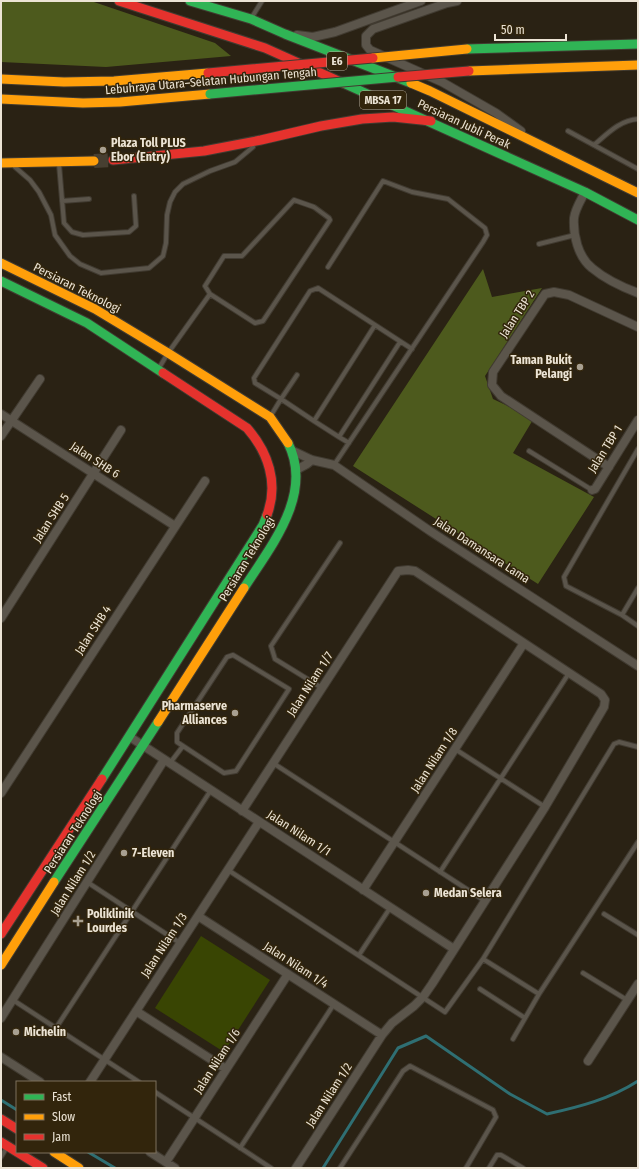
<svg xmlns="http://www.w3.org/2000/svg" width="639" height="1169" font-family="'Fira Sans Condensed',sans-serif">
<rect width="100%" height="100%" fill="#2a2214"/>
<path fill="#394503" d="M201,936L270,980L224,1052L155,1008Z"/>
<path fill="#4d5a1d" d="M1,1H91L215,43L231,56L106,67L1,62Z
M483,269L492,297L542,288L485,376L493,399L534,418L513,453L594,497L538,584L353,466Z"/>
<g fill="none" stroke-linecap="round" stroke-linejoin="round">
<path stroke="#2f6f73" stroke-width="3" d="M1,1100L17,1110
M88,1152L115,1168
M323,1168L398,1048L426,1036L510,1094L547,1114C579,1107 610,1099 638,1081"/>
<path stroke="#473f31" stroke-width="14" stroke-dasharray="14 7" stroke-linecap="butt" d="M94,161L113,160"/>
<defs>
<path id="lane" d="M252,17L262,1
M568,131L638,169
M594,145C607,134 620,120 638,119
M59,164L64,223L72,232L83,235L129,232L136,226L134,196
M15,167L30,180L39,192L51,215L55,235L70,256L80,264L101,273L149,268L163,256L166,243L167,215L170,202L175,192L183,184L210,171L235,162L253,147
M294,200L314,207L329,218L330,220L263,321L255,323L210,294L205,286L224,256H242Z
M62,201L89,199
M539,244L575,235
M328,267L383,181L412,192L448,199L485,228L487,235L483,242L334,465
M159,368L168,353L210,294
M297,375L281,399L314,421L375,325
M270,417L281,399L255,383L254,378L310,291L318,288L412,349
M314,421L339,437L400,342
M339,437L349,443
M638,449L564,577L566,586L622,615L638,626
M529,451L592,490
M622,615L638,588
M233,655L289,689L236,771L224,773L177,742V733L227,657Z
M322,688L275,659L271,646L340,543
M455,749L545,807
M170,763L183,746
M273,763L485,901
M228,870L445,1012L483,959
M440,872L569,673
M87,882L180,943
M604,914L638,935
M359,955L390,908
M583,973L627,1000
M480,989L525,1018
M539,994L483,959L614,744L619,742L638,747
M13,1000L139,1082
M56,1028L211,790
M513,1039L539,994L638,842
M155,1092L271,1168
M240,1148L334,1004
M1,1157L7,1147
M340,1168L403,1071L410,1066L493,1110L496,1117L466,1168
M489,1168L497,1155H501L523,1168"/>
<path id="street" d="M457,1L447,3L373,29L366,36V45L370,50L442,82L496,113L521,131
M297,35L313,37L335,32L421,1
M585,192C581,200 575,209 574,218C573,235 578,257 592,268C605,279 622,287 638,293
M1,414L175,526
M1,436L40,379
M291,450L312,460L334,465L430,531L638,666
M609,467L501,396L492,385L493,372L545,294L554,292L569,295L638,327
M296,470L307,464L312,460
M592,490L595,489L638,420
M1,618L121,430
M130,737L454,949
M1,793L205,481
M242,811L398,571L408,570L415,571L601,694L605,700L604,707L545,807L432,984L423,997L414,1006L392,1023L382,1035L296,1168
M363,890L524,643
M198,916L382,1035
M136,1011L226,1069
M1,1018L164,760
M1,1057L40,1082
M588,1061L638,984
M90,1082L259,822
M150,1152L175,1168
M166,1162L288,974"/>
<path id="fast" d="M190,1L251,19L285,34L411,83
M467,49L638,44
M343,83L585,192L638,220
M1,281L87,323L163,373
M244,588C271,546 314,494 288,443
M102,779L263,525L267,515
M54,882L158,722"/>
<path id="slow" d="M469,71L638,65
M1,79L64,82L114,81L208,73
M411,83L430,91L638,193
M1,99L83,103L120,102L210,94
M1,163L94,161
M1,263L95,309L168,353L270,417L288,443
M158,722L244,588
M1,965L54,882
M54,1152L79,1168"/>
<path id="jam" d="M119,1L265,48L343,83
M113,160L204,151L261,140L321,126L362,119L393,117L431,121
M163,373L247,428C268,452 279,483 267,515
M1,934L102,779
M1,1119L17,1129
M1,1142L43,1168"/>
</defs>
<use href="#lane" stroke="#413b31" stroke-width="6"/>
<use href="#street" stroke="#413b31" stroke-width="10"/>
<use href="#fast" stroke="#413b31" stroke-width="11"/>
<use href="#slow" stroke="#413b31" stroke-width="11"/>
<use href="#jam" stroke="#413b31" stroke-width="11"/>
<use href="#lane" stroke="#5b554b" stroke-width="4"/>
<use href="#street" stroke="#5b554b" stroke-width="8"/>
<use href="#fast" stroke="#30b455" stroke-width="9"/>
<use href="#slow" stroke="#ff9f0a" stroke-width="9"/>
<use href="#jam" stroke="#e5322d" stroke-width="9"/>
<defs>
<path id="fast-bridge" d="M210,94L398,77"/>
<path id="slow-bridge" d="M373,58L467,49"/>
<path id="jam-bridge" d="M208,73L373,58
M398,77L469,71"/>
</defs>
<use href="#fast-bridge" stroke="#413b31" stroke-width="11" stroke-linecap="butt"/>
<use href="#slow-bridge" stroke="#413b31" stroke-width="11" stroke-linecap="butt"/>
<use href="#jam-bridge" stroke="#413b31" stroke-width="11" stroke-linecap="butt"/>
<use href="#fast-bridge" stroke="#30b455" stroke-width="9"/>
<use href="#slow-bridge" stroke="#ff9f0a" stroke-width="9"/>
<use href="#jam-bridge" stroke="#e5322d" stroke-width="9"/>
</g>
<g fill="#a8a091" stroke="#32250c" stroke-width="1.5">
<circle cx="103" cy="150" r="4"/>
<circle cx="580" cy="367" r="4"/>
<circle cx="235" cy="713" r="4"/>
<circle cx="124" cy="853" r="4"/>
<circle cx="426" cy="893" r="4"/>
<path d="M76 915h4v4h4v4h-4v4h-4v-4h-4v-4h4z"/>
<circle cx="16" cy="1032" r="4"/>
</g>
<g text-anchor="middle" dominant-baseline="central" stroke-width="3" stroke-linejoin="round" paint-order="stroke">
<g fill="#32250c" stroke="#b4ab99" stroke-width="1">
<rect x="327" y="52" width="20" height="18" rx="3"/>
<rect x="360" y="91" width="46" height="18" rx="3"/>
</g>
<g font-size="11" font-weight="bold" fill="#ece4d5">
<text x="337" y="61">E6</text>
<text x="383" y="100">MBSA 17</text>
</g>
<g font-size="12" fill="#ece4d5" stroke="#32250c">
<text transform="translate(211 81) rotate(-5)">Lebuhraya Utara–Selatan Hubungan Tengah</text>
<text transform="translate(464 124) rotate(25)">Persiaran Jubli Perak</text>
<text transform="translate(77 288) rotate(27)">Persiaran Teknologi</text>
<text transform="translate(517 314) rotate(-57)">Jalan TBP 2</text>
<text transform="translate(605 449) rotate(-58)">Jalan TBP 1</text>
<text transform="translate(95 460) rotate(33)">Jalan SHB 6</text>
<text transform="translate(51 518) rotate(-57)">Jalan SHB 5</text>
<text transform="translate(482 550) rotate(33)">Jalan Damansara Lama</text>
<text transform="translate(247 559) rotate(-59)">Persiaran Teknologi</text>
<text transform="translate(93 630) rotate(-57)">Jalan SHB 4</text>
<text transform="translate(310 684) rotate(-57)">Jalan Nilam 1/7</text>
<text transform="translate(434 760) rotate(-57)">Jalan Nilam 1/8</text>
<text transform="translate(73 832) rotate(-57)">Persiaran Teknologi</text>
<text transform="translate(299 833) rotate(33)">Jalan Nilam 1/1</text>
<text transform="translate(73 883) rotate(-58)">Jalan Nilam 1/2</text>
<text transform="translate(164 945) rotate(-57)">Jalan Nilam 1/3</text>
<text transform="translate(296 965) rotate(33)">Jalan Nilam 1/4</text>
<text transform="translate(217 1061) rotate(-57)">Jalan Nilam 1/6</text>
<text transform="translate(329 1095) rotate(-57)">Jalan Nilam 1/2</text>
</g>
<g font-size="12" font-weight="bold" fill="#ece4d5" stroke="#32250c" text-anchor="start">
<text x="111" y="143">Plaza Toll PLUS<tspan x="111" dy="14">Ebor (Entry)</tspan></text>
<text x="572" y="360" text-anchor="end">Taman Bukit<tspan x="572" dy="14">Pelangi</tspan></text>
<text x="227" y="706" text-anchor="end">Pharmaserve<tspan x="227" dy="14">Alliances</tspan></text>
<text x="132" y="853">7-Eleven</text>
<text x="434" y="893">Medan Selera</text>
<text x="87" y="914">Poliklinik<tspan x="87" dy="14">Lourdes</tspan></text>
<text x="24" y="1032">Michelin</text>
</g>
</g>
<rect width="639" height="1169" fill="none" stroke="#ece4d5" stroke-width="4"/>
<rect x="16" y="1081" width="140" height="72" fill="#32250c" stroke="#7c715c"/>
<rect x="24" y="1094" width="20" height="6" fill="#30b455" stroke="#7c715c"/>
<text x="52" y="1101" font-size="12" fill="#ece4d5">Fast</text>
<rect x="24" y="1114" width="20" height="6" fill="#ff9f0a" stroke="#7c715c"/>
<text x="52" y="1121" font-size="12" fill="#ece4d5">Slow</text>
<rect x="24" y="1134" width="20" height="6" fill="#e5322d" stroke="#7c715c"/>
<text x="52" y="1141" font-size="12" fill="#ece4d5">Jam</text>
<path d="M495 34v6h71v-6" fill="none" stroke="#ece4d5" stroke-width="2"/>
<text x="501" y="34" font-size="12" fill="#ece4d5" stroke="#32250c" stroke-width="3" paint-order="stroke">50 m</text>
</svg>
